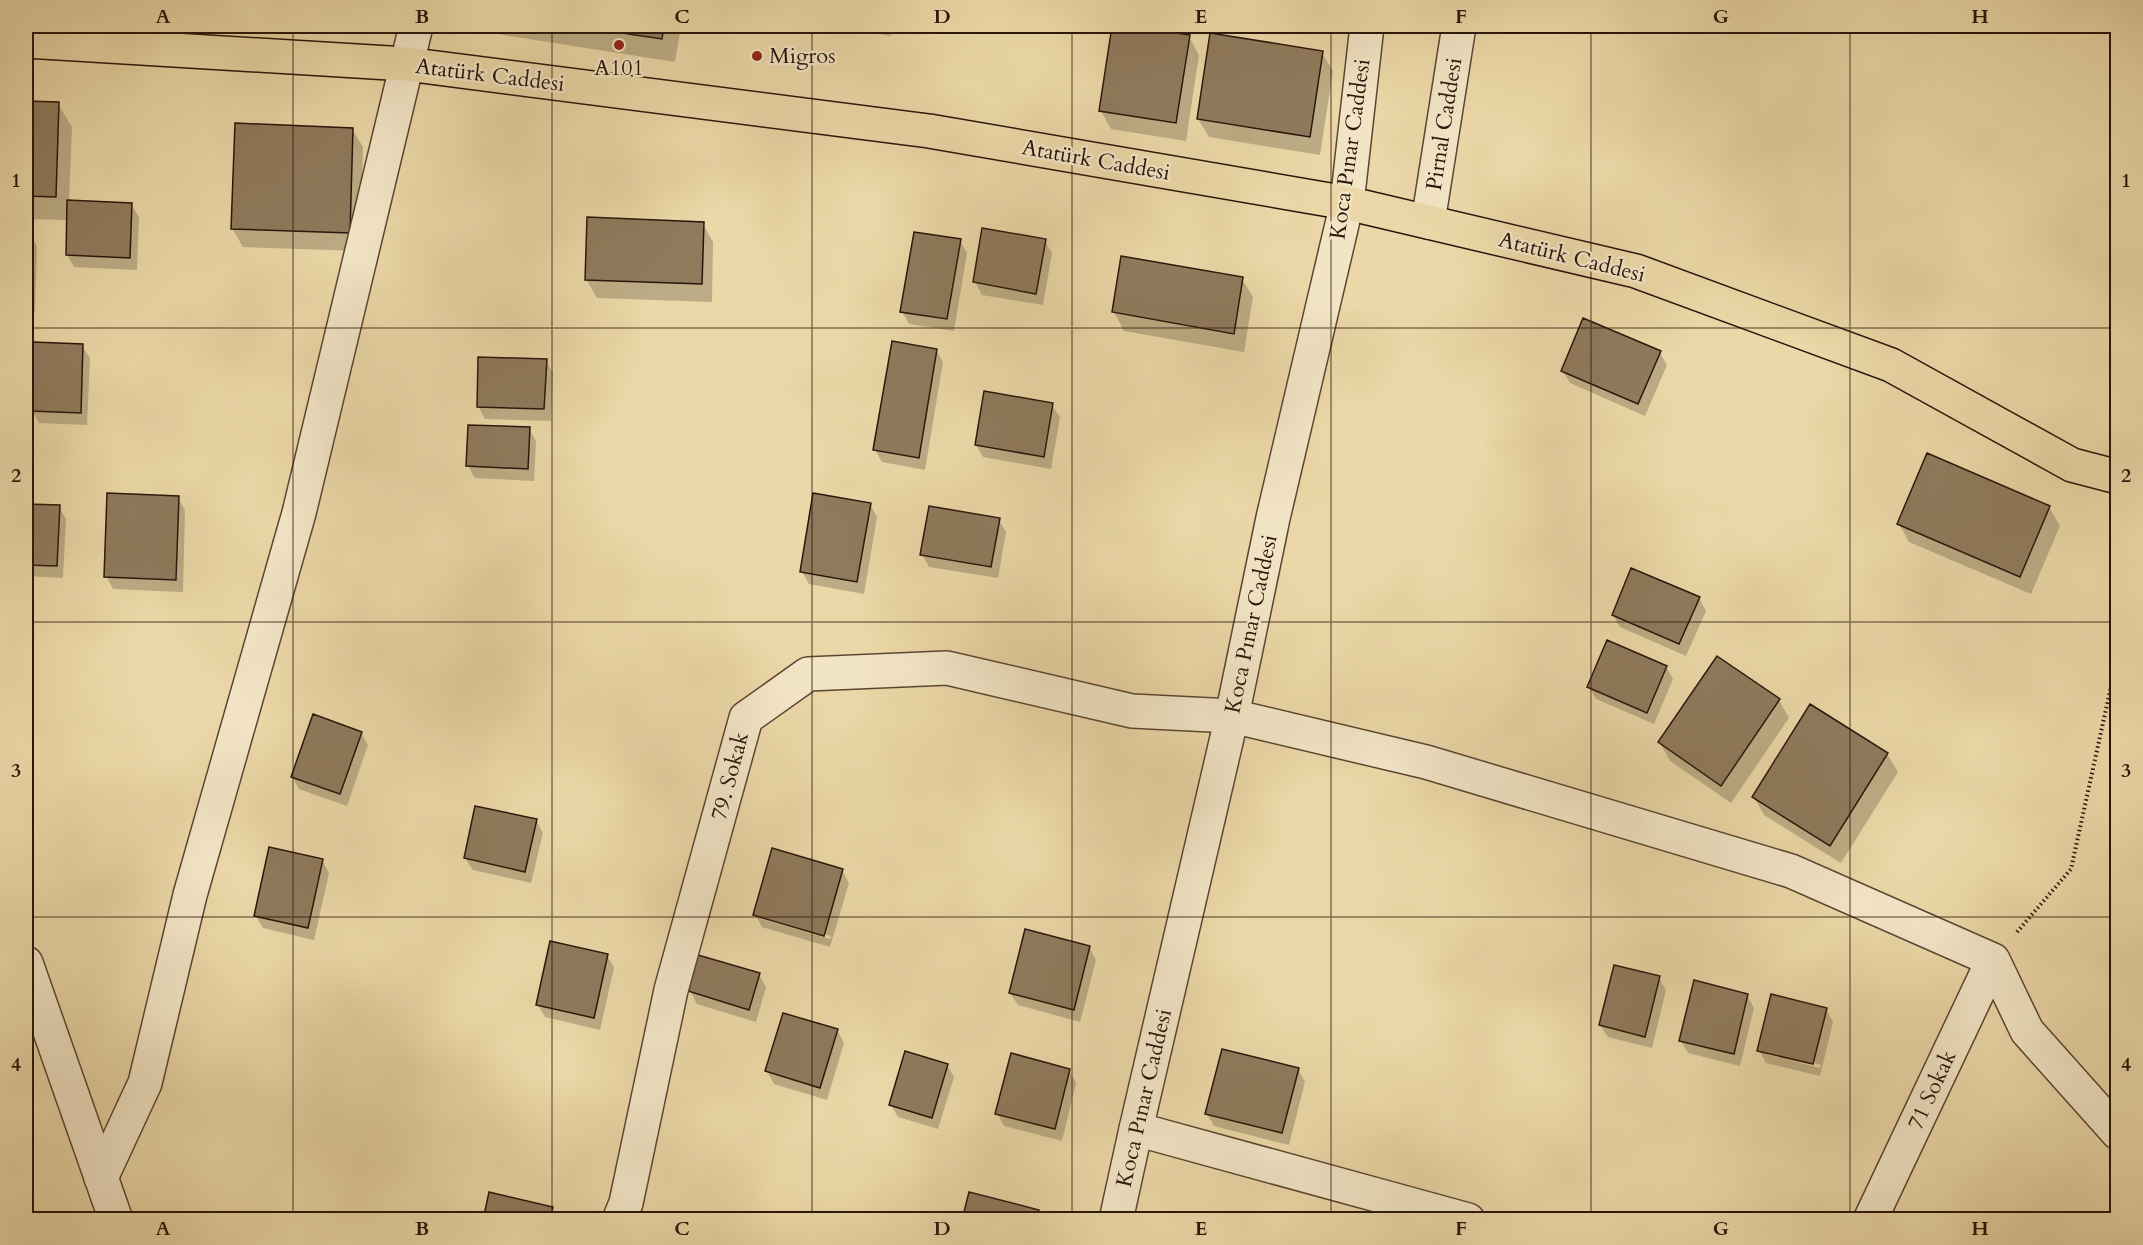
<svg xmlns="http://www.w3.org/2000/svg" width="2143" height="1245" font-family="Cardo,serif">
<rect width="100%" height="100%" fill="#ebd7a7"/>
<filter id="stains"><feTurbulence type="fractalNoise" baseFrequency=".00333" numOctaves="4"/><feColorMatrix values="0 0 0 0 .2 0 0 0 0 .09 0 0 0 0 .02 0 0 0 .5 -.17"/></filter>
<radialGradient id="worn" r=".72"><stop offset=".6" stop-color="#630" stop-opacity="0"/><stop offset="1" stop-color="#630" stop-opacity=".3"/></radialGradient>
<path fill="#0003" fill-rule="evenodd" d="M469,26H681L675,62L472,30Z
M827,26H892L891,36Z
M1113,26L1189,37L1199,55L1186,141L1111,129L1101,111Z
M1322,53L1333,71L1320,155L1209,137L1198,119Z
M26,102L58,104L72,127L69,202L131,204L139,217L137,270L74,267L67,255L68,220L26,219Z
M352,129L363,147L360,251L243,247L232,228Z
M703,224L713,242L712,302L597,298L586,279Z
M26,233L30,234L37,246L35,312L26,311Z
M960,241L967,253L954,331L909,324L902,311Z
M1045,241L1052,253L1043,305L982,295L975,282Z
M1242,279L1253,297L1244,352L1124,331L1114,312Z
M34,344L82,346L90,358L87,425L39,423L32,411Z
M936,350L943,362L925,470L882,462L875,450Z
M1660,353L1667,365L1645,416L1570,383L1563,371Z
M546,361L553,373L551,421L485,419L478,406Z
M1052,405L1060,417L1051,469L983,457L976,445Z
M529,429L536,441L534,481L475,478L468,466Z
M178,498L185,510L183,592L113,589L106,576Z
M870,504L877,517L864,594L809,584L802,572Z
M26,505L59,507L66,519L63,578L26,576Z
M2049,507L2060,526L2031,594L1909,542L1899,524Z
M999,520L1006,532L998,578L929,567L922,554Z
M1699,598L1706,611L1686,656L1620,627L1613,615Z
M1666,667L1673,679L1654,724L1596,699L1589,687Z
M1779,700L1789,718L1731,803L1670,761L1660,743Z
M361,733L368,745L347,806L299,789L292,777Z
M1887,754L1898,772L1841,863L1764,815L1754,797Z
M536,820L543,833L531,883L473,870L465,858Z
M322,860L329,873L314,940L263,928L256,916Z
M842,870L849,883L830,947L762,927L755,914ZM762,916L831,936L830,939L762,919Z
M1089,947L1096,960L1080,1022L1018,1005L1010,993Z
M607,955L614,968L600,1030L545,1017L538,1005Z
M759,975L766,987L756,1022L697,1004L690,991Z
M1659,978L1666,990L1652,1048L1608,1037L1600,1025Z
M1747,995L1754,1008L1740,1066L1688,1053L1681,1041Z
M1826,1009L1833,1022L1820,1076L1766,1063L1759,1050ZM1766,1051L1821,1065L1820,1068L1766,1054Z
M837,1030L844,1043L827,1100L774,1084L767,1071Z
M947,1065L954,1077L938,1129L898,1117L891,1105Z
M1298,1069L1305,1082L1289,1145L1214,1126L1207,1114Z
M1069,1070L1076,1083L1062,1141L1004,1126L997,1113Z
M552,1208L558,1220H484Z
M1038,1212L1043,1220H963Z"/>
<path fill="#8f7a5c" stroke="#2b150b" stroke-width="1.5" d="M574,26H664L662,39Z
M1112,26H1125L1190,35L1176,123L1099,111Z
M1210,33L1323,51L1310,137L1197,119Z
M26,101L59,102L56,197L26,196Z
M235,123L353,128L350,233L231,229Z
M67,200L132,203L130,258L66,255Z
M587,217L704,222L702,284L585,280Z
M982,228L1046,239L1036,294L973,282Z
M26,232H31L29,300H26Z
M914,232L961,239L947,319L900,312Z
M1121,256L1243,277L1234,334L1112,312Z
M1583,318L1661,351L1638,404L1561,371Z
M892,341L937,349L919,458L873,450Z
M33,342L83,344L81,413L30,411Z
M478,357L547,359L544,409L477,407Z
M984,391L1053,403L1044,457L975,445Z
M468,425L530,427L528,469L466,466Z
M1927,453L2050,506L2020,577L1897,524Z
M107,493L179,496L176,580L104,577Z
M813,493L871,503L857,582L800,572Z
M26,504L60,505L57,566L26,565Z
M929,506L1000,518L991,567L920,555Z
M1631,568L1700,597L1679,644L1612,615Z
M1607,640L1667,666L1647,713L1587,687Z
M1717,656L1780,699L1721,786L1658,742Z
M1810,704L1888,753L1830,846L1752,797Z
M313,714L362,732L340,794L291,777Z
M475,806L537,819L525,872L464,858Z
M269,847L323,859L308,928L254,916Z
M772,848L843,869L824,936L753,915Z
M1025,929L1090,946L1074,1010L1009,993Z
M550,941L608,954L594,1018L536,1005Z
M698,955L760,973L749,1010L688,991Z
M1614,965L1660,976L1645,1037L1599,1025Z
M1694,980L1748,994L1734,1054L1679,1041Z
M1771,994L1827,1008L1813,1064L1757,1051Z
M783,1013L838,1029L820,1088L765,1071Z
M1222,1049L1299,1068L1282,1133L1205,1114Z
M905,1051L948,1064L932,1118L889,1105Z
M1011,1053L1070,1069L1055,1129L995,1114Z
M489,1192L553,1207L550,1220H483Z
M969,1192L1039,1210L1037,1220H962Z"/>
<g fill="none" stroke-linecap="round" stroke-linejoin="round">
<defs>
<path id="minor" d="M1136,1129L1468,1220
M101,1178L145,1083L190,895L299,513L416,26
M619,1220L626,1203L671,990L746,718L808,674L947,668L1132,711L1232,716L1426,762L1791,871L1993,960L2027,1031L2118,1133
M1870,1220L1993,960"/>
<path id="tertiary" d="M1428,222L1459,26
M26,963L116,1220
M1116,1220L1136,1129L1232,716L1273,518L1347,203L1367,26"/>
<path id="primary" d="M26,41L406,64L929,131L1347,203L1636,271L1891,365L2072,465L2118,477"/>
</defs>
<use href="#minor" stroke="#5b4632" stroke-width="36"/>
<use href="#tertiary" stroke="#5b4632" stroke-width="36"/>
<use href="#primary" stroke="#2b150b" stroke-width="36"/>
<path stroke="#2b150b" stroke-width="4" stroke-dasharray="1.5 3" stroke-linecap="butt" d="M2017,932L2071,869L2117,659"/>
<use href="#minor" stroke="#f2e5c6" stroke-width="33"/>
<use href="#tertiary" stroke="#f2e5c6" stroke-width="33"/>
<use href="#primary" stroke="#ebd7a7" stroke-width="33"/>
</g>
<path fill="none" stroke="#2b150b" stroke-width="1.5" stroke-opacity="0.55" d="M293,26V1220M552,26V1220M812,26V1220M1072,26V1220M1331,26V1220M1591,26V1220M1850,26V1220M26,328H2118M26,622H2118M26,917H2118"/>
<g fill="#8f2418" stroke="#f2e5c6" stroke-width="2">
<circle cx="619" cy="45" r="6"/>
<circle cx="757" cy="56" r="6"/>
</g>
<g text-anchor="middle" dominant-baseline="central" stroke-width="4.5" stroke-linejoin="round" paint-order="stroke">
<g font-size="22" fill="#2b150b" stroke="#f2e5c6" text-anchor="start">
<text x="769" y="56">Migros</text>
<text x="619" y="68" text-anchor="middle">A101</text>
</g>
<g font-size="22" fill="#2b150b" stroke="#f2e5c6">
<text transform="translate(490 75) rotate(7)">Atatürk Caddesi</text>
<text transform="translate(1444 124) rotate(-81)">Pirnal Caddesi</text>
<text transform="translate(1350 149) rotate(-82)">Koca Pınar Caddesi</text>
<text transform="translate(1096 160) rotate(10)">Atatürk Caddesi</text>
<text transform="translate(1572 257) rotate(14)">Atatürk Caddesi</text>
<text transform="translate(1251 624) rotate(-78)">Koca Pınar Caddesi</text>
<text transform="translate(730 776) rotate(-75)">79. Sokak</text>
<text transform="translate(1932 1090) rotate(-65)">71 Sokak</text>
<text transform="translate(1144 1098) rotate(-77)">Koca Pınar Caddesi</text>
</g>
</g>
<rect width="2143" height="1245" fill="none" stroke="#ebd7a7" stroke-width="66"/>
<rect x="33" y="33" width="2077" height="1179" fill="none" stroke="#2b150b" stroke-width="2"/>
<g font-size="20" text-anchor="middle" font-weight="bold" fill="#2b150b">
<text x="163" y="23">A</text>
<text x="422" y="23">B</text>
<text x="682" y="23">C</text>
<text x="942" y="23">D</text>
<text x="1201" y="23">E</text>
<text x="1461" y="23">F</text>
<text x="1721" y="23">G</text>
<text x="1980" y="23">H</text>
<text x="16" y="187">1</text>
<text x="2126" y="187">1</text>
<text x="16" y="482">2</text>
<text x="2126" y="482">2</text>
<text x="16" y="777">3</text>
<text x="2126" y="777">3</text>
<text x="16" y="1071">4</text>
<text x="2126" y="1071">4</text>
<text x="163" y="1235">A</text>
<text x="422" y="1235">B</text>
<text x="682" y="1235">C</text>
<text x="942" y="1235">D</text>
<text x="1201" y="1235">E</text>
<text x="1461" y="1235">F</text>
<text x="1721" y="1235">G</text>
<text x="1980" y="1235">H</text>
</g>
<rect width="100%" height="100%" filter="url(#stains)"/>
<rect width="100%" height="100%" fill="url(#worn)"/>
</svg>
